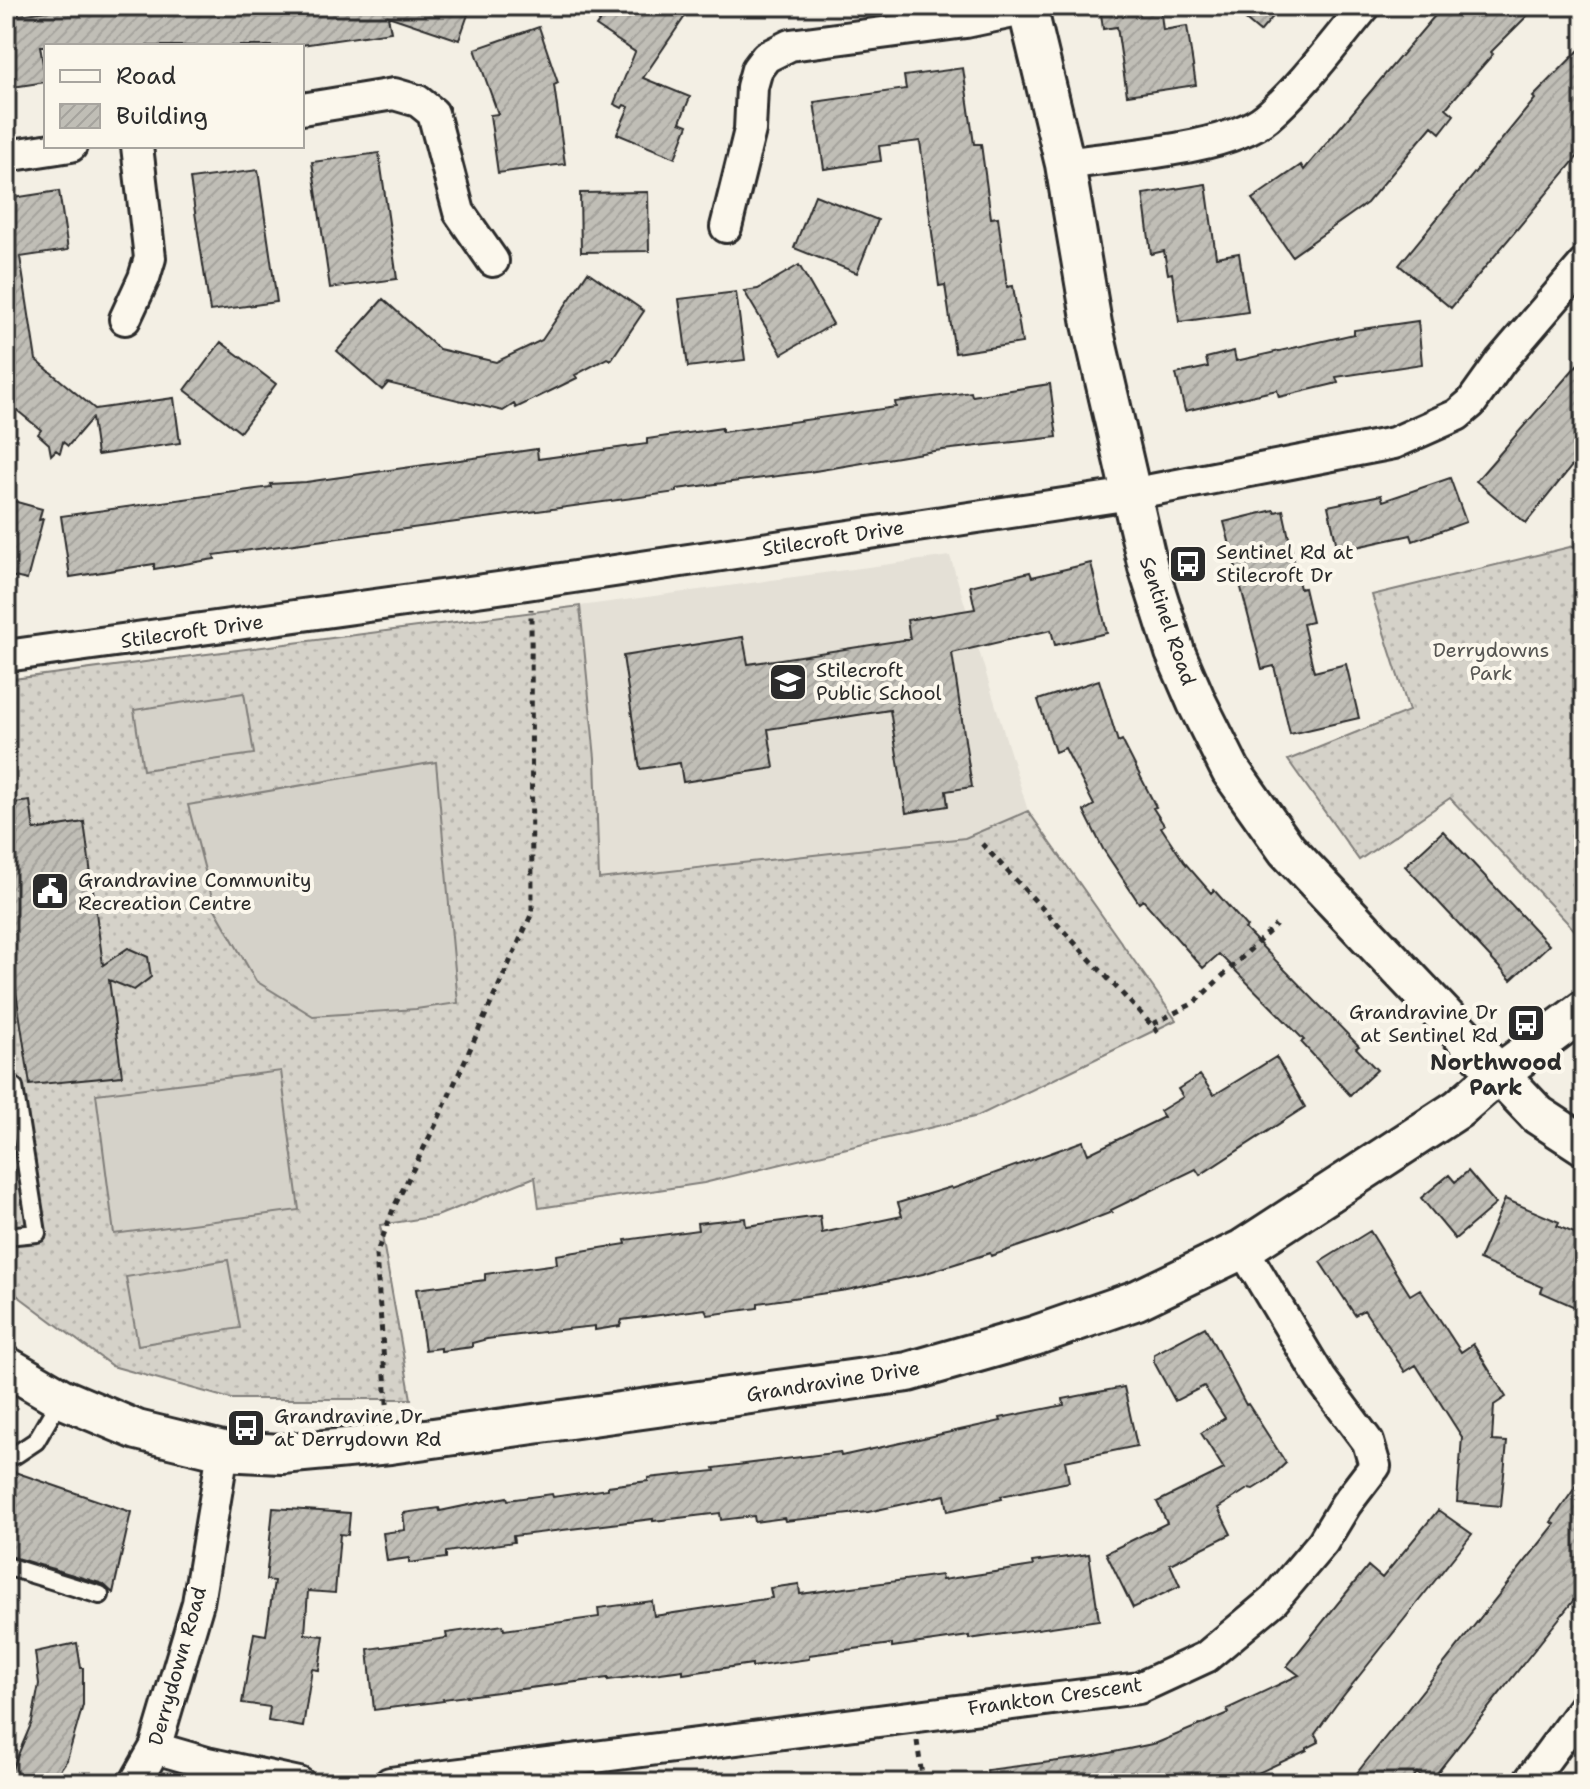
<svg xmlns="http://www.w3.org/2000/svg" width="1590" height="1789" font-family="'Shantell Sans',sans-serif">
<defs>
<pattern id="grass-dots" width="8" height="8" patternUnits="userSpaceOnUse" patternTransform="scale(2)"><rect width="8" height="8" fill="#d5d2c9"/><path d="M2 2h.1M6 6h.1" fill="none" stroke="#b7b4ad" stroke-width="1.8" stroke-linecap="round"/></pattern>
<pattern id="building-hatch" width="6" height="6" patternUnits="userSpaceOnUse" patternTransform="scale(2)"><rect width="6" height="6" fill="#c0beb6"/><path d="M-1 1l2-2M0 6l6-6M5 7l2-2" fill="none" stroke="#a5a39d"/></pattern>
</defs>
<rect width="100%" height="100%" fill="#f3efe4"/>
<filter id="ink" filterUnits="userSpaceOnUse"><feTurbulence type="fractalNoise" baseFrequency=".0125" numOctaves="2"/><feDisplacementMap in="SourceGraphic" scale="16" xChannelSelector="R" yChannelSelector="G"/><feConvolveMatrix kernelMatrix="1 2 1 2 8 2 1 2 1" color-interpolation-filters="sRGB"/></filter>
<g filter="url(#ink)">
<path fill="#e4e0d6" d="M950,556L1028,811L965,838L599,879L595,758L580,606Z"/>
<path fill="url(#grass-dots)" stroke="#807e7a" stroke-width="2" d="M1584,533V935L1581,937L1450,798L1359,860L1288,760L1409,711L1372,595L1574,546Z
M580,606L595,758L599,879L965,838L1028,811L1176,1020L978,1116L704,1183L539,1208L535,1177L437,1216L380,1225L411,1399H231L112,1366L6,1287V680Z"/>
<path fill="#d5d2c9" stroke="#807e7a" stroke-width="2" d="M244,693L254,754L143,770L134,710Z
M436,762L458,1003L416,1009L313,1016L256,981L215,909L188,805Z
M281,1071L299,1210L114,1234L96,1094Z
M228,1260L240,1328L138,1345L126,1277Z"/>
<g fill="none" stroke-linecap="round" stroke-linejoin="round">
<path stroke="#787772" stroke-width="8" d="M1579,588L1584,586"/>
</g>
<path fill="url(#building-hatch)" stroke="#2b2b2b" stroke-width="2" d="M80,6H471L459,40L388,16L391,32L295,46H40L46,82L6,88V17Z
M610,6H692L643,78L690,97L680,122L688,125L675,158L617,134L629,107L624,105L622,108L614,104L635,52L596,26Z
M1100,6H1160L1163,30L1187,26L1196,85L1127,95L1117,27L1103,29Z
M1229,6H1282L1260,32Z
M1443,6H1537L1491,52L1493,54L1446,108L1454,115L1440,133L1432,126L1367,203L1292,256L1252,199L1301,165L1304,170Z
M539,27L558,83L554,85L565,164L498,173L490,115L498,114L475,49Z
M1584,45V149L1451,308L1399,265L1535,99L1533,97Z
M963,68L974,144H981L991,218L998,217L1007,287L1013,286L1022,343L955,353L945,285L939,286L920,141L879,146L881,161L824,169L814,102L906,89L904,76Z
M379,153L397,279L330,288L312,162Z
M258,170L277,302L210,311L190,179Z
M1206,184L1216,257L1239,253L1248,312L1179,322L1172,273L1168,274L1164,251L1151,254L1143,194Z
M59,191L68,250L20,257L36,360L95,409L174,398L180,443L97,455L92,418L68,446L63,442L60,453L56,450L51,455L49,444L38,434L41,430L8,403L12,399L6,394V199Z
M648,192L649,251L581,252L580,193Z
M815,195L878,220L857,273L794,248Z
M799,265L833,324L782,354L744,291L758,289Z
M588,272L644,311L611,360L607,358L575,375L577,378L516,408L514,404L503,411L388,383L382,390L337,351L383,299L439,349L496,362L542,340Z
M736,292L745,360L688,367L679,299Z
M1418,321L1422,364L1336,377L1338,383L1279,397L1277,390L1185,411L1176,374L1208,367L1206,358L1234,351L1236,361L1354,334V330Z
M221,342L276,384L240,432L185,390Z
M1584,357V451L1526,523L1476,481Z
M1050,384L1057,437L934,451L809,472L677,489V492L214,555L215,559L154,569V564L70,577L61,516L271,487L270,484L306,482L537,449L538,459L647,444V439L722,428V432L896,407L895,402L971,392L972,396Z
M1450,478L1466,522L1413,541L1411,535L1338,551L1328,506L1381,495L1383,501Z
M6,499L42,509L39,520L43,519L27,580L6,575Z
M1274,510L1275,512L1283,510L1300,589L1304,588L1312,622L1303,624L1314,672L1346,664L1359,718L1290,734L1274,666L1262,669L1224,522Z
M1091,563L1107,633L1055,645L1051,630L952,653L972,787L946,791L948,806L906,813L890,710L768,729L774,768L683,782L680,763L640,769L623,656L743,637L748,664L910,639L907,620L975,609L970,586L1030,572L1032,577Z
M1099,680L1118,742L1122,740L1156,807L1153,808L1164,825L1161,827L1184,862L1211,893L1214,890L1247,927L1245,929L1359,1046L1356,1048L1377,1070L1350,1095L1301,1042L1304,1040L1219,954L1203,968L1143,900L1139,903L1103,849L1084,811L1094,805L1065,748L1055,752L1038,700Z
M30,801L34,830L84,822L103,965L128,948L148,957L151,977L134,990L109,980L122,1076L30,1085L11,959L6,960V804Z
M1443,831L1549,945L1511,980L1405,866Z
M1276,1057L1305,1107L1200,1175L1196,1169L1111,1210L1112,1212L1060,1232L991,1256L990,1253L923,1274L847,1290L758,1303V1308L708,1315L705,1309L622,1320L620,1326L595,1330V1326L567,1329L487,1339L472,1343V1347L441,1351V1348L425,1350L416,1289L485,1280V1274L557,1264L556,1255L626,1244L625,1240L698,1230L697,1223L745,1218L746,1226L820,1216L822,1233L902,1216L898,1203L951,1187L952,1189L1083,1141L1088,1154L1164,1117L1160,1111L1183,1097L1178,1089L1200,1075L1214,1095Z
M1468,1171L1496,1204L1455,1239L1421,1198L1449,1175L1455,1182Z
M1505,1199L1559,1222L1557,1226L1584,1237V1311L1541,1292L1543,1287L1479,1260Z
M1370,1231L1410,1295L1420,1289L1461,1352L1473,1344L1506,1397L1494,1405L1492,1441L1507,1442L1501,1506L1457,1502L1462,1437L1416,1365L1405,1372L1364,1310L1355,1315L1320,1262Z
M1205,1327L1246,1405L1248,1404L1286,1463L1269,1479L1253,1489L1249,1488L1218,1508L1231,1534L1170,1564L1180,1586L1133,1608L1106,1553L1167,1523L1157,1502L1224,1469L1201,1433L1225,1418L1204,1386L1175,1401L1154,1362V1354Z
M1124,1387L1137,1446L1065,1461L1069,1482L1001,1496L1002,1499L948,1511L945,1495L868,1512L785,1521L784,1518L755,1522L754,1516L721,1520L720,1513L653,1521V1519L513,1536L514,1542L446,1552V1558L409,1563V1558L387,1561L383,1533L405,1530L403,1513L439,1508L440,1511L507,1497L508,1500L552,1494L553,1497L608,1489V1486L648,1481V1478L715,1471L714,1468L745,1464L840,1452L841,1456L1001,1421L1000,1418L1064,1405L1063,1399Z
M6,1469L131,1512L113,1593L103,1584L6,1555Z
M1584,1475V1587L1429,1783L1417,1773L1409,1783H1349L1555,1524L1551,1522Z
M273,1508L350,1513L348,1535L340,1534L335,1593L308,1591L305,1634L324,1636L319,1670L312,1669L303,1727L268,1721L270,1707L242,1703L254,1633L266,1635L274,1581L266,1580Z
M1438,1510L1472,1534L1336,1705L1315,1734L1319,1742L1307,1748V1750L1237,1783H988L987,1770L1090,1757L1157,1743L1229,1713L1227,1709L1299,1675L1287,1666L1368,1566L1382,1578Z
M1089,1554L1099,1620L969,1639V1636L892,1647V1644L809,1655V1659L752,1667V1664L683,1674V1670L608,1680V1678L443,1699L444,1701L374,1710L368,1649L447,1638L446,1633L503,1625L504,1630L599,1617L598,1608L652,1601L654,1616L772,1598L770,1588L799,1584L800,1594L941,1575L942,1580L1033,1566L1032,1562Z
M77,1643L81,1668H83V1705L67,1760L51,1783H6L32,1722L39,1684L35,1652Z"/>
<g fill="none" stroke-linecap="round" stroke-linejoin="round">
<defs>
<path id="service" d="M6,1082L14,1087L37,1233L6,1236
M6,1453L15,1455L36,1441L61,1398
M6,1566L100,1595"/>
<path id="minor" d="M302,109L394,94L418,101L433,113L459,212L493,261
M6,156L71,146
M1065,164C1117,156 1228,150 1267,117C1304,85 1334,43 1365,6
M726,227L750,130L752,87L757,69L766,57L790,45L966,22L1028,9
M125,319L144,278L150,258L137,146
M6,656L527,584L1131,494L1394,443L1457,415L1471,403L1501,361L1584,264
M155,1748L207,1763L299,1783
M135,1783L155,1748L198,1603L223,1451
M390,1783L1139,1688L1206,1657L1274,1600L1323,1542L1346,1504L1375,1466L1368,1442L1321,1379L1243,1249
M1528,1783L1584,1707"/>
<path id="tertiary" d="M1027,6L1065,164L1092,324L1148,567L1175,652L1197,703L1231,771L1287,850L1538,1115L1584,1145
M6,1366L61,1398L137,1430L223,1451L282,1454L390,1444L908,1372L1034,1336L1137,1300L1243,1249L1458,1109L1497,1075L1584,1010"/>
</defs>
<use href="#service" stroke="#2b2b2b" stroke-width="22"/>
<use href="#minor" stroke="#2b2b2b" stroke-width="36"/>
<use href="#tertiary" stroke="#2b2b2b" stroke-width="44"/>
<path stroke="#2b2b2b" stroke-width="5" stroke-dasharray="6 6" stroke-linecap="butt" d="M982,844L1161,1035
M1153,1024L1194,1003L1276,925
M388,1416L376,1255L394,1207L436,1124L532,913L531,609
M917,1741L923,1783"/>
<use href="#service" stroke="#fbf7ec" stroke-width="16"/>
<use href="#minor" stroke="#fbf7ec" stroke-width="30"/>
<use href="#tertiary" stroke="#fbf7ec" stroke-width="38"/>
</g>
</g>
<defs>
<symbol id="bus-square" viewBox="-11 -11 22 22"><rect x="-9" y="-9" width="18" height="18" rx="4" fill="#2b2b2b" stroke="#fbf7ec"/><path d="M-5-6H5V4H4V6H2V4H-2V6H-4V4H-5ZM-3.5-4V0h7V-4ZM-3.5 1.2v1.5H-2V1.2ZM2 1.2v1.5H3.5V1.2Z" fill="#fff"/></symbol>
<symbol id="school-square" viewBox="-11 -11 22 22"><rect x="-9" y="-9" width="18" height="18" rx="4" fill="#2b2b2b" stroke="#fbf7ec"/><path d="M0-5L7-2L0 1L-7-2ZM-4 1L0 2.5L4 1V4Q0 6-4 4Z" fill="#fff"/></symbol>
<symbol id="civic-square" viewBox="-11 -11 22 22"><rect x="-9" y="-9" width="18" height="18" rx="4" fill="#2b2b2b" stroke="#fbf7ec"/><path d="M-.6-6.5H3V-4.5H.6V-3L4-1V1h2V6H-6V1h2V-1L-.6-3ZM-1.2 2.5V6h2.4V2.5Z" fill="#fff"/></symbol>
</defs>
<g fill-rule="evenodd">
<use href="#bus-square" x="1166" y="542" width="44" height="44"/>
<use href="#school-square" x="766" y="660" width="44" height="44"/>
<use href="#civic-square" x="28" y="869" width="44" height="44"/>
<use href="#bus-square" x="1504" y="1001" width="44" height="44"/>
<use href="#bus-square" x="224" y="1406" width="44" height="44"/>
</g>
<g text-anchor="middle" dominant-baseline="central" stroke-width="8" stroke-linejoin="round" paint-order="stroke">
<g font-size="20" fill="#2b2b2b" stroke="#fbf7ec">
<text transform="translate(833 538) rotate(-9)">Stilecroft Drive</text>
<text transform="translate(1168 621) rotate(71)">Sentinel Road</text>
<text transform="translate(192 631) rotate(-8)">Stilecroft Drive</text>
<text transform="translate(833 1381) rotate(-9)">Grandravine Drive</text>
<text transform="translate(177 1666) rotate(-74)">Derrydown Road</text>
<text transform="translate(1055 1696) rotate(-8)">Frankton Crescent</text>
</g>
<g font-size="20" fill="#2b2b2b" stroke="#fbf7ec" text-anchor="start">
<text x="1216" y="552">Sentinel Rd at<tspan x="1216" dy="23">Stilecroft Dr</tspan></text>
<text x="816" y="670">Stilecroft<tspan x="816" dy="23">Public School</tspan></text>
<text x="78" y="880">Grandravine Community<tspan x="78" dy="23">Recreation Centre</tspan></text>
<text x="1498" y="1012" text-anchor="end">Grandravine Dr<tspan x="1498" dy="23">at Sentinel Rd</tspan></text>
<text x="274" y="1416">Grandravine Dr<tspan x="274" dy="23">at Derrydown Rd</tspan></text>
</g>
<g font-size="20" fill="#565552" stroke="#fbf7ec">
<text x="1491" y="650">Derrydowns<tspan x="1491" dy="23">Park</tspan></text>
</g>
<g font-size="22" font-weight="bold" fill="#2b2b2b" stroke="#fbf7ec">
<text x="1496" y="1062">Northwood<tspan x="1496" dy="25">Park</tspan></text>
</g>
</g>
<rect width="1590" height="1789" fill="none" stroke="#fbf7ec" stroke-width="32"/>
<rect x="16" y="16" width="1558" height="1757" fill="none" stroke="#2b2b2b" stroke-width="3" filter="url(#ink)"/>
<rect x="44" y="44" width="260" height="104" fill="#fbf7ec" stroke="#a8a59f" stroke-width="2"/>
<rect x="60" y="70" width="40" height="12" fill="#fbf7ec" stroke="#a8a59f" stroke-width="2"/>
<text x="116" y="84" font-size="24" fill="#2b2b2b">Road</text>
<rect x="60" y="104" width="40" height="24" fill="url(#building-hatch)" stroke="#a8a59f" stroke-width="2"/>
<text x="116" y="124" font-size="24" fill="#2b2b2b">Building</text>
</svg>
